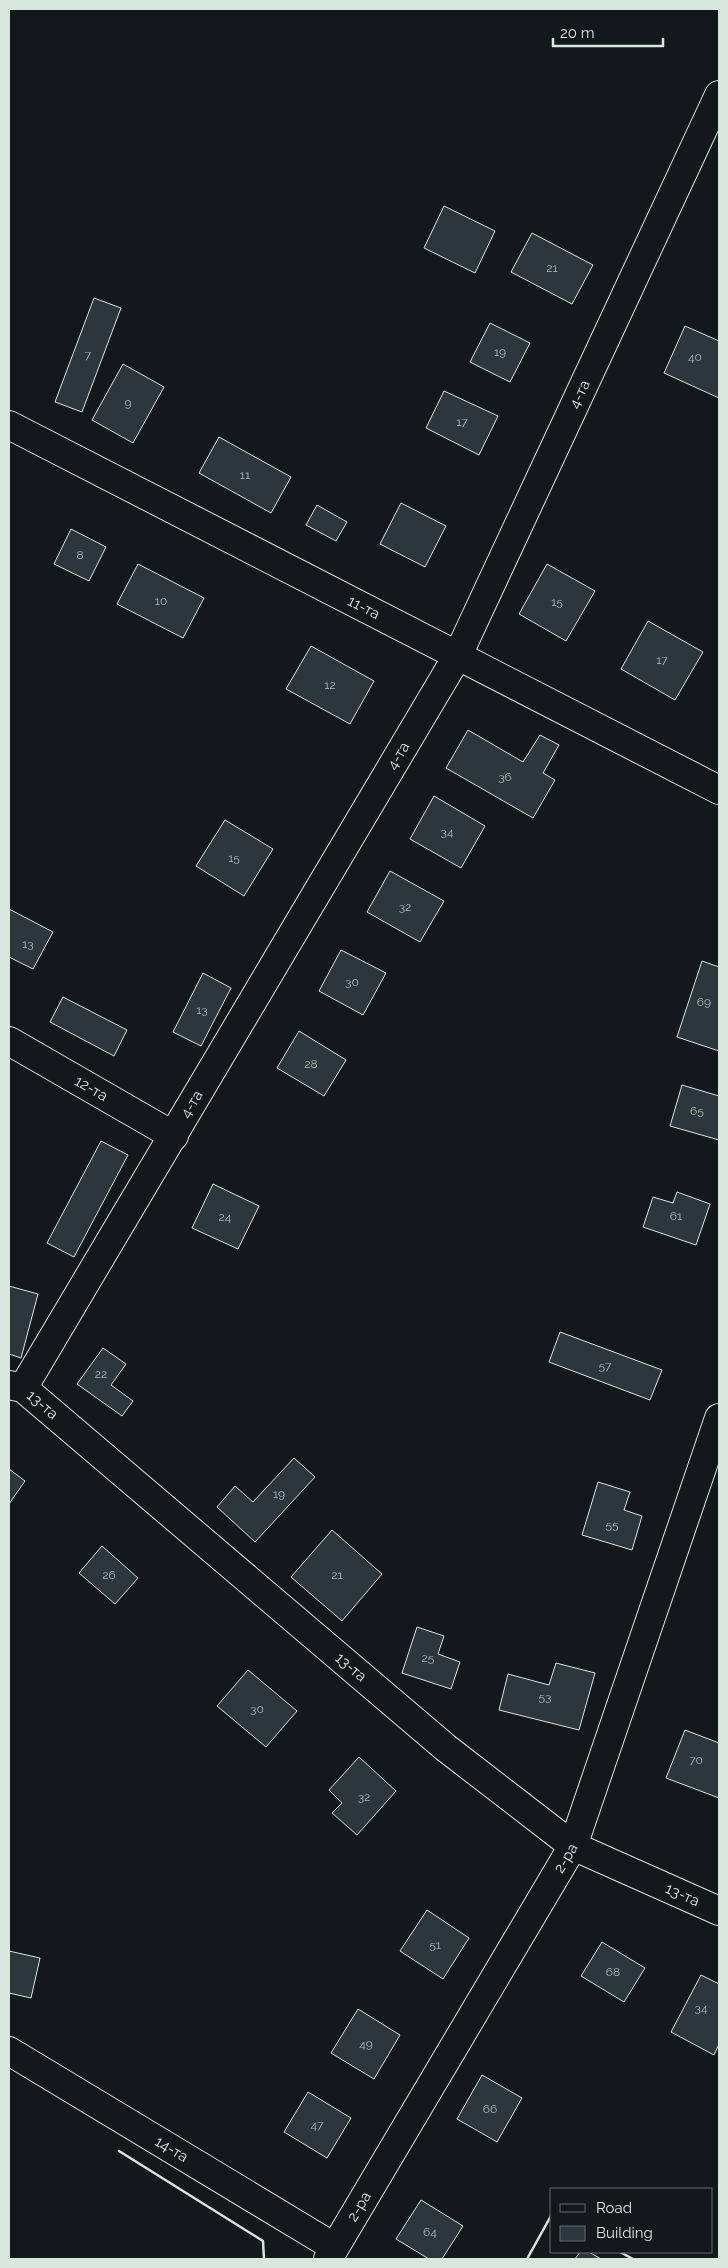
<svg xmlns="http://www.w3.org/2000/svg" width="728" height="2268" font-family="Raleway,sans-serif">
<rect width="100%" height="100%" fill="#14181c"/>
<path fill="#2c363c" stroke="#d8e6dc" d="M444,206L495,231L475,273L424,248Z
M532,233L593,265L572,304L511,272Z
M94,298L121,308L82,412L55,402Z
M490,323L530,343L510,382L470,362Z
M685,326L719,341V398L664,373Z
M123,364L164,387L133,443L92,420Z
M444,391L498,416L479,455L426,428Z
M219,437L291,477L271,513L199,473Z
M401,503L446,526L425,567L380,544Z
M317,505L347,522L336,541L306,525Z
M71,529L106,547L89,581L54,564Z
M138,564L204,598L183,638L117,604Z
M547,564L595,591L566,641L519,614Z
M648,621L703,652L675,700L621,669Z
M311,646L374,681L350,724L286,689Z
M468,730L523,762L540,735L559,745L543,773L555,780L533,818L446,768Z
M434,796L485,826L461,868L410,839Z
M225,820L273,849L244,896L196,866Z
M390,871L444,901L420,942L367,912Z
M9,909L53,932L33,969L9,957Z
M341,950L386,973L363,1015L319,991Z
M702,961L719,967V1051L677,1037Z
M203,973L231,988L201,1046L173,1032Z
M63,997L127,1030L114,1056L50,1022Z
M299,1031L346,1060L324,1096L277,1068Z
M682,1085L719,1096V1140L670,1126Z
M101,1141L128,1155L74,1257L47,1243Z
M213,1184L259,1206L238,1249L192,1228Z
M677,1192L710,1204L696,1245L643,1227L653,1197L673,1203Z
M9,1286L38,1294L21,1358L9,1354Z
M560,1332L662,1370L650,1400L549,1362Z
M103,1348L126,1364L111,1385L133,1401L122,1416L77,1384Z
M294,1458L315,1477L255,1542L217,1507L235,1486L253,1502Z
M9,1469L25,1481L9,1504Z
M598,1482L630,1492L624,1510L642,1516L632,1550L582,1535Z
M332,1530L382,1574L342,1621L291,1577Z
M102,1546L138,1578L115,1604L79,1573Z
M417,1627L444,1636L438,1654L460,1662L451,1689L402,1673Z
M556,1663L595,1673L579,1730L499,1710L508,1674L549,1685Z
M248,1670L297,1711L266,1747L217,1706Z
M685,1730L719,1743V1798L666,1778Z
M359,1757L396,1791L357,1835L332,1813L342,1803L329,1790Z
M427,1910L469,1938L443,1979L400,1951Z
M602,1942L645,1968L624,2002L581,1976Z
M9,1951L40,1958L31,1998L9,1993Z
M701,1975L719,1984V2044L714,2055L671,2032Z
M358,2009L400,2035L374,2079L331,2053Z
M482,2075L522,2098L497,2142L457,2119Z
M308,2092L351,2118L327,2158L284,2132Z
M421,2200L463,2226L442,2259H429L396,2239Z
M580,2252H589L601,2259H575Z"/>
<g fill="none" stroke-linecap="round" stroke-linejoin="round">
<defs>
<g id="minor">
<path id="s1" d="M9,425L719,790"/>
<path id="s2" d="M9,1041L174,1136"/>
<path id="s3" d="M9,1385L23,1388L446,1748L573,1846L719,1911"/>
<path id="s4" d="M23,1388L458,655L719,95"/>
<path id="s5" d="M9,2051L334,2247"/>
<path id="s6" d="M328,2259L573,1846L719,1418"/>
</g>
</defs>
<use href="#minor" stroke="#d8e6dc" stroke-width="30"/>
<use href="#minor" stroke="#14181c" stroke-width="28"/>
<path stroke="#d8e6dc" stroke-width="2.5" d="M119,2151L263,2241L264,2259
M620,2252L633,2259
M527,2259L552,2214"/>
</g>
<g text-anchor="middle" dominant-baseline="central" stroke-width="4" stroke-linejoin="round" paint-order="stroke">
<g font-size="12" fill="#adbab4">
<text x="552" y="268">21</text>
<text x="500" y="352">19</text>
<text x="88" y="355">7</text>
<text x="695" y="357">40</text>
<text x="128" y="403">9</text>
<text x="462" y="422">17</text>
<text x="245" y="475">11</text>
<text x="80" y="555">8</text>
<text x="161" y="601">10</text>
<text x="557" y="602">15</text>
<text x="662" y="660">17</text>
<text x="330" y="685">12</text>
<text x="505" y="777">36</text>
<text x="447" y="832">34</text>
<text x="234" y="858">15</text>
<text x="405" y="907">32</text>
<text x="28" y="944">13</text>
<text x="352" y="982">30</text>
<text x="704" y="1002">69</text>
<text x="202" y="1010">13</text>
<text x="311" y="1064">28</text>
<text x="697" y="1111">65</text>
<text x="676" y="1216">61</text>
<text x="225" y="1217">24</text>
<text x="605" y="1366">57</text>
<text x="101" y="1374">22</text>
<text x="279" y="1494">19</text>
<text x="612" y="1525">55</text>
<text x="109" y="1575">26</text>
<text x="337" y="1575">21</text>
<text x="428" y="1658">25</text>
<text x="545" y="1697">53</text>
<text x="257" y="1709">30</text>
<text x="696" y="1760">70</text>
<text x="364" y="1797">32</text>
<text x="435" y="1945">51</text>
<text x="613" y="1972">68</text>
<text x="701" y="2008">34</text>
<text x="366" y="2044">49</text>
<text x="490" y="2109">66</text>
<text x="317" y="2125">47</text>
<text x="430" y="2232">64</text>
</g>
<g font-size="15" fill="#d8e6dc" stroke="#14181c">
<text stroke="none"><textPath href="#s4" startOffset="1140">4-та</textPath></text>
<text stroke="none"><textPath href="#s1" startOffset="399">11-та</textPath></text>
<text stroke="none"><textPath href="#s4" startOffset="735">4-та</textPath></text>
<text stroke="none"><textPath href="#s2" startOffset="95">12-та</textPath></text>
<text stroke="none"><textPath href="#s4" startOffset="330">4-та</textPath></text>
<text stroke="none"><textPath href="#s3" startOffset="40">13-та</textPath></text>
<text stroke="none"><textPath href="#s3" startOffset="445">13-та</textPath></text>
<text stroke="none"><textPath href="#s6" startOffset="466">2-ра</textPath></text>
<text stroke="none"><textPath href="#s3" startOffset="850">13-та</textPath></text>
<text stroke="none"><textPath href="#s5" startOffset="190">14-та</textPath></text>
<text stroke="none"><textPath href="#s6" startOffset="61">2-ра</textPath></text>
</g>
</g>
<rect width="728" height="2268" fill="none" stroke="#d8e6dc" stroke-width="20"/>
<rect x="550" y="2188" width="162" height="65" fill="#14181c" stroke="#626a69"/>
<rect x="560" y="2204" width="25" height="8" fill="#14181c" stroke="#626a69"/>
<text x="596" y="2213" font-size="15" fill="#d8e6dc">Road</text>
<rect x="560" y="2226" width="25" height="15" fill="#2c363c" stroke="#626a69"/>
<text x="596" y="2238" font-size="15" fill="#d8e6dc">Building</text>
<path d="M553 38v8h110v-8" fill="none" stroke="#d8e6dc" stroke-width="2.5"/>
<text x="560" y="38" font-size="15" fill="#d8e6dc" stroke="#14181c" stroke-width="4" paint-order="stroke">20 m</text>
</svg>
